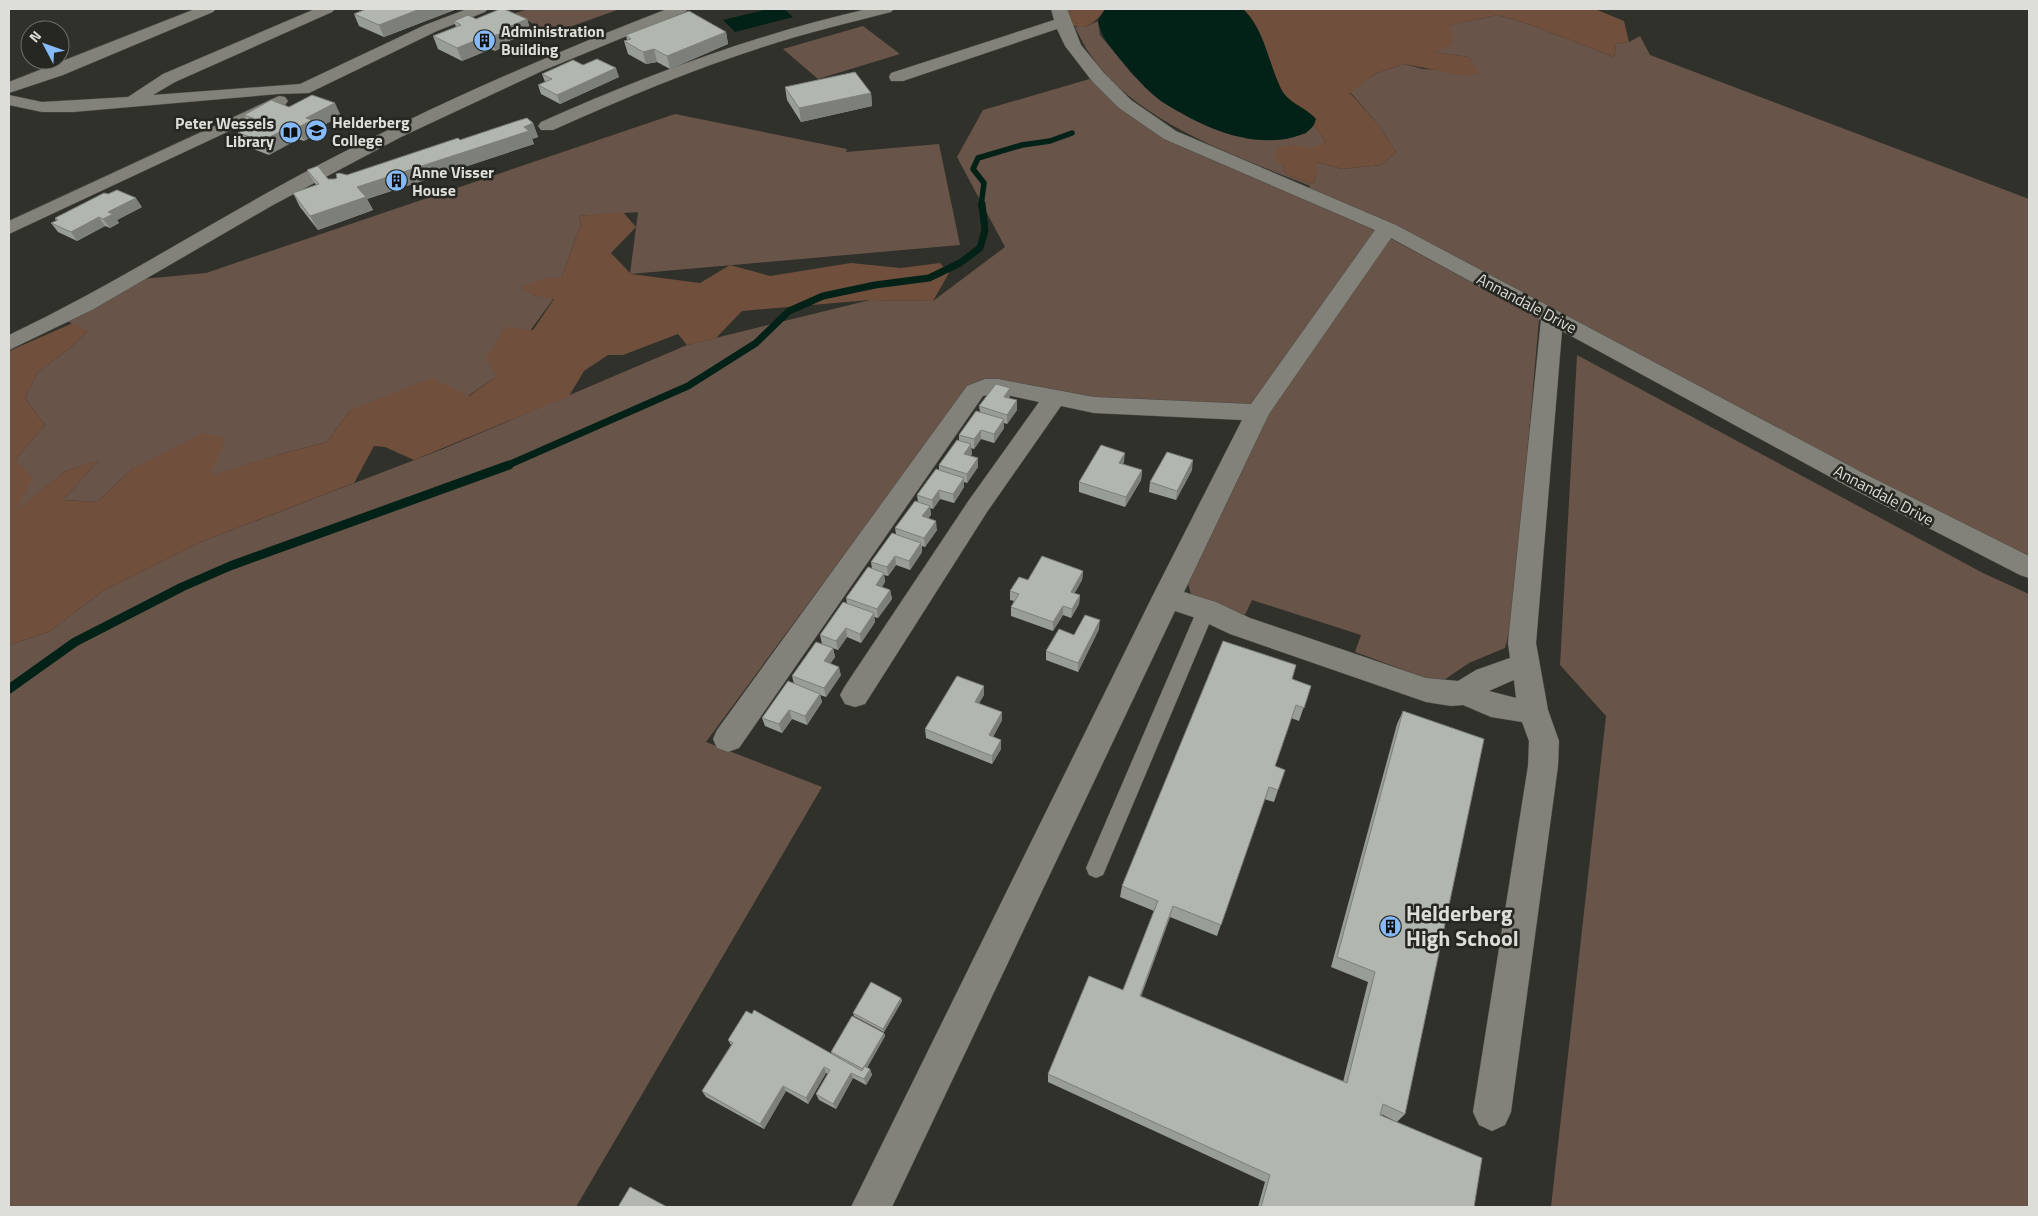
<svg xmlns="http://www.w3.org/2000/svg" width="2038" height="1216" font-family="'Titillium Web',sans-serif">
<rect width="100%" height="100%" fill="#30312a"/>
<path fill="#695449" d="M529,9H620L550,34L515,13Z
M1498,15L1531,25L1614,57L1616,44L1629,42L1640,36L1650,55L2029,199V564L1983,542L1307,190L1310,186C1239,157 1137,123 1092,57C1085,48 1080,37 1075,27L1087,26L1098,21L1100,35L1133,75L1162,102L1305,134L1314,125L1326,142L1282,165L1287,175L1313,184L1317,173V162L1342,169L1382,165L1396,152L1378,124L1350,92L1375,74L1404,64L1423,69L1479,72L1469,57L1434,52L1450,25Z
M863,26L900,54L818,79L783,49Z
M1093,78L1118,105L1377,230L1259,402L1234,410L1096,401L993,381L951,410L706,742L822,787L576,1207H9V645L49,632L103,591L201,542L443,449L687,345L870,300L933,301L1005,247L957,157L983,110Z
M675,114L847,149L846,152L939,144L960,245L630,274L638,212L579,216L581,224L561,278H545L532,295L554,298L497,376L468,396L350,410L327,442L281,454L210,477L133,468L97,502L63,500L98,461L65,471L15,513V460L45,425L25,398L38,372L69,349L87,332L62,318L132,280L206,273Z
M1388,237L1539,319L1513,617L1505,648L1469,663L1444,680L1434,681L1355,652L1361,635L1252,600L1245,615L1191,594L1185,573L1266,415Z
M1577,355L1983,573L2029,594V1207H1551L1606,716L1560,665Z"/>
<path fill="#704f3c" d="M1061,9H1105C1092,30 1071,36 1061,9Z
M1243,9H1595L1624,21L1629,42L1616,44L1614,57L1531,25L1498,15L1451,25L1453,44L1435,52L1469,57L1480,72L1467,76L1404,64L1375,74L1350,93L1378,124L1396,152L1382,165L1342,169L1317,162V173L1313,184L1287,175L1282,165L1275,159L1277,150C1284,143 1300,145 1309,149L1326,142L1314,125L1315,118C1305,107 1288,103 1281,89C1268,63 1265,30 1243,9Z
M623,212L636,227L611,253L631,274L700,283L730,265L770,276L851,263L901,268L940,263L949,273L933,301L870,300L742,311L716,338L687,345L678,334L623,355H608L584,371L569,396L414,460L385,447L374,446L354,483L201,542L103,591L49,632L9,645V351L73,323L87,332L69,349L38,372L25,398L45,425L15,460L33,477L16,511L65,471L99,460L63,500L97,502L133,468L204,433L226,438L210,476L281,454L327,442L350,410L432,378L469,396L497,376L486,359L505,327L533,330L554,299L532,295L521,287L545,278H561L581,224L579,216Z"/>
<path fill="#022117" d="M768,9H784L793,17L735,32L723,20Z
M1105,9H1243C1265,30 1268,63 1281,89C1288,103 1305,107 1316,119C1313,130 1305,134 1294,137C1249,149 1201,126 1164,103C1147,92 1133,74 1120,59C1110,46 1101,37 1098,21Z"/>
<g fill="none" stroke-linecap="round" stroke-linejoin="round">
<path stroke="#022117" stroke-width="5.5" d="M981,206L984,183L973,169L978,158L1022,145L1050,141L1072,133"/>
<path stroke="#022117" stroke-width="7" d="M506,466L688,386L756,343L789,311L823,296L875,285L929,278L960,263L980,248L985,230L982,204"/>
<path stroke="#022117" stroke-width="9" d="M9,689L75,642L182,587L230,566L509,465"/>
<defs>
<path id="service" d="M1206,603L1212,605L1215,610L1106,868L1103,875L1096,878L1089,875L1086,868L1197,610L1200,605Z"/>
<path id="minor" d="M195,9H216L213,12L63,75L9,93V82Z
M315,9H335L332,12L175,82L153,95L300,84L425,25L467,9H488L485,12L437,31L309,93L278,94L73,112H42L9,105V95L42,102L128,97L163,74Z
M667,9H688L685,12L542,71L401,137L273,205L92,310L9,350V335C108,288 200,229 296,177C416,113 540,58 667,9Z
M867,9H894L891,12C848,23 805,33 763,47C691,70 622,99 553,130H541L538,126L541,122C646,75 754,35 867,9Z
M1051,9H1067L1081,45L1104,73L1131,100L1176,131L1396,225L1863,473L2029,556V578L2020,575L1845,485L1562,331L1536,643L1548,710L1559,741L1558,766L1511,1112L1505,1125L1492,1131L1479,1125L1473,1112L1528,766L1529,741L1522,722L1491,717L1463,705L1451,706L1426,702L1230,634L1196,618L1175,611L892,1207H851L1152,597L1242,420L1094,413L1061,406L987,512L865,704L855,707L845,704L840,695L845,686L969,500L1039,402L998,393L983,396L739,748L728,752L717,748L713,739L717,730L967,386L985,379H998L1094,397L1251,404L1375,230L1164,139L1119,108L1092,81L1065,46L1057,29L903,81H891L889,77L891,73L1054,20ZM1391,238L1541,320L1508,643L1510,658L1476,670L1458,681L1426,678L1250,618L1216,602L1184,592L1269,414ZM1514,680L1516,698L1489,691Z
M279,96L285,97L288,101L285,105L9,234V221Z"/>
</defs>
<use href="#service" stroke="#4b4c46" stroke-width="1"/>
<use href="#minor" stroke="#4b4c46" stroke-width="1"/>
<use href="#service" fill="#82827b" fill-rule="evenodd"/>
<use href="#minor" fill="#82827b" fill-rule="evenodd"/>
</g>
<path fill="#989d96" d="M457,9L384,37L359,26L354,14Z
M476,19H527L531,32L506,42L508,45L501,48L495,51L491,49L462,61L438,49L433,36L456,27L454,21Z
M726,32L728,44L670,69L657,62L646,64L628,54L624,41L627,40L626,35Z
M583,65L619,77L560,104L541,94L538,85L545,82L542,74Z
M785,87L871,93L872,106L801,122L787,100Z
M289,107L341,116L316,129L318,133L304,141L298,139L269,155L246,146L238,133L250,126L244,115Z
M533,123L538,137L532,139L534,144L367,199L373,210L318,230L300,207L293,193L316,185L307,170L328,179H335L460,140Z
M142,207L117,220L119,223L110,228L105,226L77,241L58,232L51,223L56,221L55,218Z
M1010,388L1009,398L1017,410L1007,424L1004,423V428L994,443L981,439L974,449L971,448L972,454L970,456L978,467L967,483L964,482V487L954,503L940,499L933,509L930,508L931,515L928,518L937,530L925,547L922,546V552L910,570L896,565L888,576L884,575L885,582L882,587L890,590L892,599L878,618L874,617L875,622L861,643L847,637L838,650L822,644L820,635L847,604L846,598L872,569L871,562L896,534L895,528L918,502L917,495L939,470V465L959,441V435L980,412L979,406Z
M1124,462L1123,464L1142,470L1141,480L1125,507L1079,492V482Z
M1192,470L1176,500L1149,492L1150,482Z
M1083,571L1082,580L1074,594L1080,595L1079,604L1071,618L1063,615L1053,631L1011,616V607L1014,601L1010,600V591L1028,580Z
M1099,629L1078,672L1046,660V651L1074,635Z
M833,648L835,657L830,663L841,675L826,697L820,695L822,702L807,725L792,719L782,733L765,726L762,718L794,684L792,676Z
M1292,679L1311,686L1299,721L1291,718L1275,766L1278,790L1274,802L1264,799L1217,936L1170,917L1141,996L1343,1082L1368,982L1331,967L1397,724L1403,711L1405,1114L1397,1122L1381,1114L1474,1207H1258L1265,1182L1048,1082V1074L1123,990L1154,911L1120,897L1122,886Z
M984,695L979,703L1002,720L993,737L1001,749L992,764L926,738L925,729Z
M901,998L902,1001L884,1032L854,1016L853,1013Z
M884,1033L885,1036L867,1068L870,1069L872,1075L866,1085L853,1078L836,1109L819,1100L816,1094L828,1074L826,1073L808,1104L786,1091L764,1129L706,1097L702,1091L731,1045L728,1040L832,1054L831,1052Z"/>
<path fill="#7c7f7a" d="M420,9H457L384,37L379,25Z
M527,19L531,32L506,42L508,45L495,51L490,38L499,31Z
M726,32L728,44L670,69L667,56Z
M486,36L491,49L462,61L457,48Z
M654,49L657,62L646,64L643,52Z
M616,68L619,77L560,104L557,95Z
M871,93L872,106L801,122L799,108Z
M335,103L341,116L316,129L318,133L304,141L297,128L306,118Z
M533,123L538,137L532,139L534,144L367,199L373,210L318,230L310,216L357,187Z
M291,126L298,139L269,155L262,141Z
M136,198L142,207L117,220L119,223L110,228L103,219L108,212Z
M99,217L105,226L77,241L71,232Z
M1010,388V397L1004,406V397Z
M1017,400V410L1007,424V415Z
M1004,419V428L994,443V434Z
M981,430V439L974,449V439Z
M971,444L972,454L965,463L964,454Z
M1125,453L1124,462L1118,473L1119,463Z
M978,458V467L967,483V474Z
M1193,460L1192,470L1176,500L1177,491Z
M1142,470L1141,480L1125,507L1126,497Z
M964,478V487L954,503L953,494Z
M939,490L940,499L933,509L932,500Z
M930,506L931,515L923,525L922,516Z
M936,521L937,530L925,547L924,538Z
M921,543L922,552L910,570L909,561Z
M895,556L896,565L888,576L887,567Z
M1083,571L1082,580L1070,601L1071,592Z
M884,573L885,582L877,594L876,585Z
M890,590L892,599L878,618L877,609Z
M1080,595L1079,604L1071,618L1072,609Z
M1063,606V615L1053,631V622Z
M874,613L875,622L861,643L860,634Z
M1100,620L1099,629L1078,672V663Z
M846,628L847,637L838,650L836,641Z
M833,648L835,657L826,670L824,661Z
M839,667L841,675L826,697L824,688Z
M984,686V695L975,710V702Z
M820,694L822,702L807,725L805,716Z
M789,710L792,719L782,733L779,724Z
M1002,712V720L989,744V735Z
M1001,740V749L992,764V756Z
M1173,906L1170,917L1138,1005L1140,996Z
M901,998L902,1001L884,1032L883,1029Z
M884,1033L885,1036L864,1073L863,1070Z
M824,1067L826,1073L808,1104L806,1098Z
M870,1069L872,1075L866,1085L864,1079Z
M851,1073L853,1078L836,1109L833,1104Z
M783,1086L786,1091L764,1129L760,1124Z"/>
<path fill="#b1b6af" stroke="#7c7f7a" d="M366,9H420L379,25L354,14Z
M500,9H504L527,19L499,31L503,33L496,35L490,38L486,36L457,48L433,36L461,25L454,21L468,15L476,19Z
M689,11L726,32L667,56L654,49L643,52L624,41L631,39L626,35Z
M597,59L616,68L557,95L538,85L552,79L542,74L573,60L583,65Z
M855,72L871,93L799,108L785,87Z
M312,95L335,103L306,118L312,120L297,128L291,126L262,141L238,133L261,121L244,115L271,100L289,107Z
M527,118L533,123L524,127L529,131L357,187L366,197L310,216L293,193L319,184L307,170L318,166L328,179H335L337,178L336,174L339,173L347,175L458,138L460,140L517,121Z
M117,190L136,198L108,212L113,214L103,219L99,217L71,232L51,223L58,220L55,218L104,193L108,194Z
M996,384L1010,388L1004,397L1017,400L1007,415L979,406Z
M976,411L1004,419L994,434L981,430L974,439L959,435Z
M957,440L971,444L964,454L978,458L967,474L939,465Z
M1101,445L1125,453L1119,463L1142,470L1126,497L1079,482Z
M1167,452L1193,460L1177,491L1150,482Z
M936,469L964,478L953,494L939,490L932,500L917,495Z
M915,501L930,506L922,516L936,521L924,538L895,528Z
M892,533L921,543L909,561L895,556L887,567L871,562Z
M1042,556L1083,571L1071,592L1080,595L1072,609L1063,606L1053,622L1011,607L1019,594L1010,591L1019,577L1028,580Z
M868,567L884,573L876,585L890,590L877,609L846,598Z
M843,602L874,613L860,634L846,628L836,641L820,635Z
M1085,615L1100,620L1078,663L1046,651L1059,629L1074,635Z
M1223,641L1296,665L1292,679L1311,686L1304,708L1296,705L1275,766L1285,770L1278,790L1269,787L1221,925L1173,906L1140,996L1347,1083L1375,972L1337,957L1403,711L1484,739L1405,1114L1383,1104L1380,1115L1482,1158L1474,1207H1261L1270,1175L1048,1074L1089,976L1123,990L1158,901L1122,886Z
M816,642L833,648L824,661L839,667L824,688L792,676Z
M957,676L984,686L975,702L1002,712L989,735L1001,740L992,756L925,729Z
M788,681L820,694L805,716L789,710L779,724L762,718Z
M871,982L901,998L883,1029L853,1013Z
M754,1010L862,1071L864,1066L870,1069L864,1079L851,1073L833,1104L816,1094L830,1070L824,1067L806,1098L783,1086L760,1124L702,1091L733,1043L728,1040L746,1011L752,1014Z
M852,1016L884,1033L863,1069L831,1052Z
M630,1187L667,1207H618Z"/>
<defs>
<symbol id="building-disc" viewBox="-11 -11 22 22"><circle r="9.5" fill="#86bbfb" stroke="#272721"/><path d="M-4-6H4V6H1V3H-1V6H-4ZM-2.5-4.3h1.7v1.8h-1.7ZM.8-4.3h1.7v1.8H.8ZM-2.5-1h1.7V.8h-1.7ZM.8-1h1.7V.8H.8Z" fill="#111"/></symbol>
<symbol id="university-disc" viewBox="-11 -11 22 22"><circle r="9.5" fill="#86bbfb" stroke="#272721"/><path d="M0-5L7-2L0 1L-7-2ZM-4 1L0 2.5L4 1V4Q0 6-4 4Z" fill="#111"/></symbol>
<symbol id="library-disc" viewBox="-11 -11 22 22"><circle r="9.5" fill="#86bbfb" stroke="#272721"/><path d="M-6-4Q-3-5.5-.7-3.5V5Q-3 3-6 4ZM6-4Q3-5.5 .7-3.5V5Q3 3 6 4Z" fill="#111"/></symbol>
</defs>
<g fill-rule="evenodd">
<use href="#building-disc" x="472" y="28" width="25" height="25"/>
<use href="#university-disc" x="304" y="118" width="25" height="25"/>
<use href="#library-disc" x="278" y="120" width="25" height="25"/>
<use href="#building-disc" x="384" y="168" width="25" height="25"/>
<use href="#building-disc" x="1378" y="914" width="25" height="25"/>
</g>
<g text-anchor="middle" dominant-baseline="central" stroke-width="5" stroke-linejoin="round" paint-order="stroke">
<g font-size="16" font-weight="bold" fill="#ddddd9" stroke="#272721" text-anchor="start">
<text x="501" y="31">Administration<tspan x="501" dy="18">Building</tspan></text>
<text x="332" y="122">Helderberg<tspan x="332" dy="18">College</tspan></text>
<text x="274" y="123" text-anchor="end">Peter Wessels<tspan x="274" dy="18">Library</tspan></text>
<text x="412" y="172">Anne Visser<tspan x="412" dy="18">House</tspan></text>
</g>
<g font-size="16" fill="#ddddd9" stroke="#272721">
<text transform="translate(1527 303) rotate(28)">Annandale Drive</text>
<text transform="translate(1884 495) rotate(28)">Annandale Drive</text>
</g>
<g font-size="22" font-weight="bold" fill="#ddddd9" stroke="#272721" text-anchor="start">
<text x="1406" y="913">Helderberg<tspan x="1406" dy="25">High School</tspan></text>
</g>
</g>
<rect width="2038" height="1216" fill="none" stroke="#ddddd9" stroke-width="20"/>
<g transform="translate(45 45) rotate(311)"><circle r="24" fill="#272721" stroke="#70706b"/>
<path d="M0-4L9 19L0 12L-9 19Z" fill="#86bbfb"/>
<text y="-8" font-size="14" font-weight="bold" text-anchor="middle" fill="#ddddd9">N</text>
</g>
</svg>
